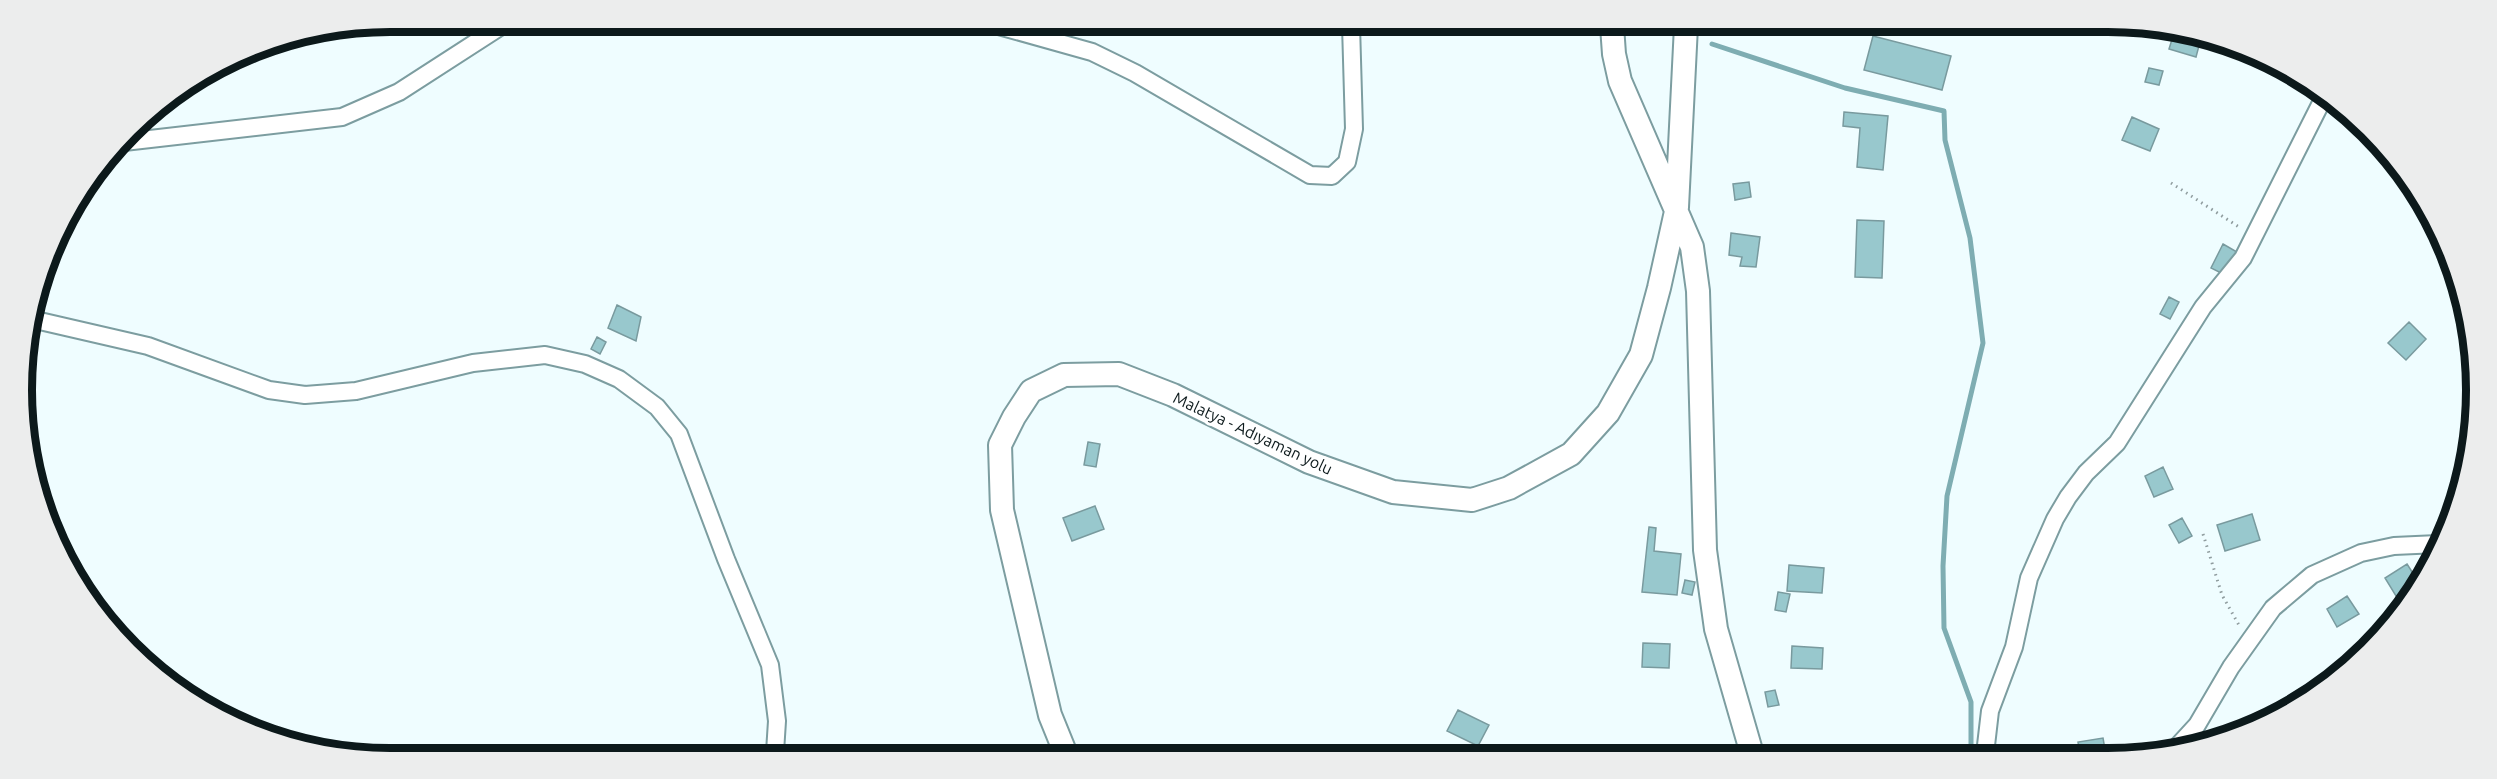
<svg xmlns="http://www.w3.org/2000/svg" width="2497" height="779" font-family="Ubuntu,sans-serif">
<rect width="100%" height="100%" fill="#effdff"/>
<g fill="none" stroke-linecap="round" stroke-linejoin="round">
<path stroke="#7eadb2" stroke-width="5" d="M1712,44L1845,88L1944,111L1945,140L1970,238L1983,343L1947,496L1943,566L1944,628L1971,702V754"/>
</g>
<path fill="#98c8cd" stroke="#799a9e" stroke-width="1.5" d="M2174,33L2200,42L2196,57L2169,49Z
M1873,36L1951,56L1942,90L1864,70Z
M2149,68L2163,71L2159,85L2145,82Z
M1844,112L1888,116L1883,170L1857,167L1860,128L1843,126Z
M2132,117L2159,129L2150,151L2122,140Z
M1749,182L1751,197L1735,200L1733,184Z
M1857,220L1884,221L1882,278L1855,277Z
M1731,233L1760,237L1756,267L1740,266L1742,257L1729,255Z
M2223,244L2237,252L2225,275L2211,268Z
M2169,297L2179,302L2170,319L2160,314Z
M617,305L641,317L636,341L608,328Z
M2409,322L2426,339L2406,360L2388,343Z
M597,337L606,342L600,354L591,349Z
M1088,442L1100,444L1096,467L1084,465Z
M2163,467L2173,489L2154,497L2145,476Z
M1095,506L1104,529L1072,541L1063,518Z
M2252,514L2260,540L2225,551L2217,525Z
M2182,518L2192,536L2179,543L2169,525Z
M1649,527L1656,528L1654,551L1681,554L1677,595L1642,592Z
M2407,564L2418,581L2396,596L2385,578Z
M1789,565L1824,568L1822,593L1787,591Z
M1685,580L1695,582L1692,595L1682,593Z
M1778,592L1790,594L1786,612L1775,610Z
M2347,596L2359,614L2337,627L2327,609Z
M1643,643L1670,644L1669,668L1642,667Z
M1792,646L1823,648L1822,669L1791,668Z
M1775,690L1779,705L1768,707L1765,692Z
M1458,710L1489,725L1478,746L1447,731Z
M2103,738L2106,755H2080L2078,742Z"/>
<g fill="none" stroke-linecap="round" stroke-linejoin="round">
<defs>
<path id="street" d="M988,23L1092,52L1135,73L1310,175L1332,176L1347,162L1354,129L1351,25
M124,142L342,117L399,92L509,21
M31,319L148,346L269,390L305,395L356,391L473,363L545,355L585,364L619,379L657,407L679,434L726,559L770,665L777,721L775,752
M2175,749L2197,725L2231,667L2273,608L2312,575L2361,553L2394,546L2438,544
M1985,754L1990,711L2014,647L2029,578L2055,519L2068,497L2086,473L2117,443L2203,307L2243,258L2325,95"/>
<path id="secondary" d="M1612,26L1614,54L1620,81L1692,247L1698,291L1705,550L1716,629L1752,754
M1065,752L1050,715L1002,510L1000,445L1014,417L1031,391L1064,375L1119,374L1173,395L1309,462L1393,492L1472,500L1509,488L1571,454L1608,413L1641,355L1659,288L1677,207L1686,26"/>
</defs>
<use href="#street" stroke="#7c9da0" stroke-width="20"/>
<use href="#secondary" stroke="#7c9da0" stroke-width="26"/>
<path stroke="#8f9c9e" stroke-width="3" stroke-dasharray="1.5 4.5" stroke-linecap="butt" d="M2171,183L2239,227
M2203,534L2222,595L2240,627"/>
<use href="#street" stroke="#fff" stroke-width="16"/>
<use href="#secondary" stroke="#fff" stroke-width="22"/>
</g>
<g text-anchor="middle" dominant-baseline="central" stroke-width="6" stroke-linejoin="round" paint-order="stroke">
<g font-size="16" fill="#0c191b" stroke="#fff">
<text transform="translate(1253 433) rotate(25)">Malatya - Adıyaman yolu</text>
</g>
</g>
<path d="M0 0H2497V779H0ZM390 32H2108A358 358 0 0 1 2466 390V390A358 358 0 0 1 2108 748H390A358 358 0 0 1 32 390V390A358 358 0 0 1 390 32Z" fill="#eceded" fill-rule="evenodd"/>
<path fill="none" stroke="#0c191b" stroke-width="8" d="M390 32H2108A358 358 0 0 1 2466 390V390A358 358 0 0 1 2108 748H390A358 358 0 0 1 32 390V390A358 358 0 0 1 390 32Z"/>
</svg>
